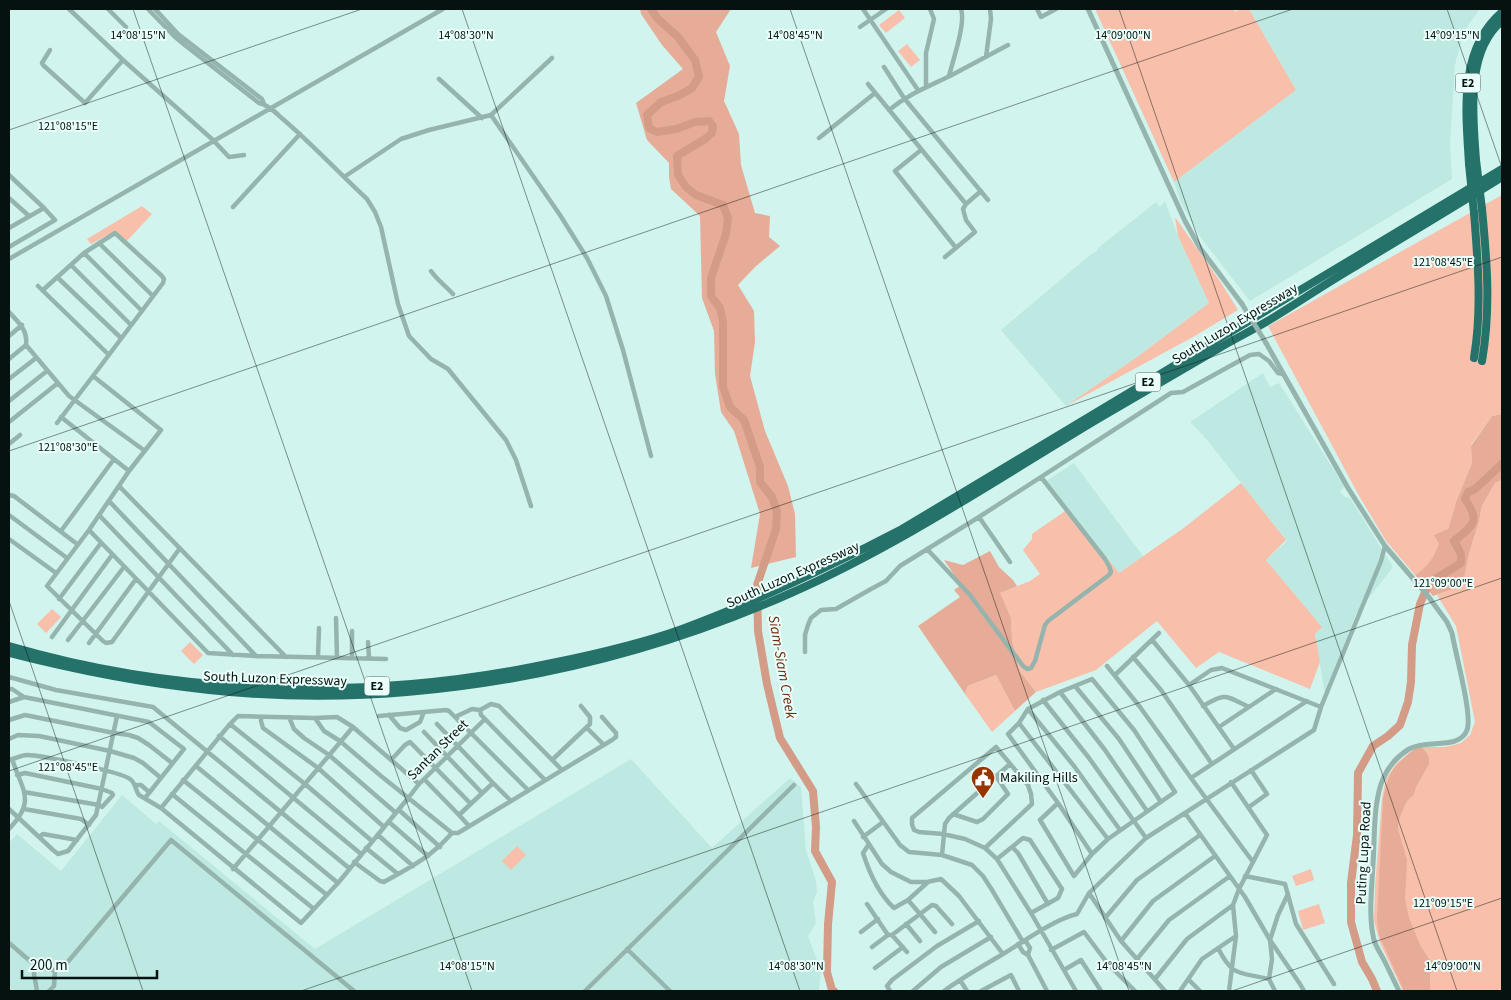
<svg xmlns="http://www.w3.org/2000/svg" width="1511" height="1000" font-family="'Source Sans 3',sans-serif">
<rect width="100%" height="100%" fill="#d2f4ee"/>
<path fill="#bde9e2" d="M1249,9H1480L1466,28L1459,49L1455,65L1450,144L1452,179L1250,301L1201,238L1181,203L1174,182L1296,90Z
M1165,201L1178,236L1209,303L1137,357L1066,406L1001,330L1090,255L1097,251L1098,248L1156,202L1160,207Z
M1263,373L1270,387L1279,383L1344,486L1340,492L1345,497L1350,498L1393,567L1356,614L1325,694L1315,634L1322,627L1266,560L1287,541L1203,435L1190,422Z
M1074,463L1143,556L1119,573L1046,481Z
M631,759L712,848L790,778L801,787L806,850L816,881L817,892L813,902L816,923L808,936L821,971L819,991H9V843L17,834L61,871L122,795L156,824L159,821L315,949Z"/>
<path fill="#f8bfaa" d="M1095,9H1233L1235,12L1240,9H1249L1296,90L1174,182Z
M899,10L905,18L886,33L879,25Z
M907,44L920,60L911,67L898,51Z
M1502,195V414L1492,416L1471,445L1472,463L1457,499L1448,529L1431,560L1424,569L1415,575L1386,541L1358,494L1268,326Z
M142,206L152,214L127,241L115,231L91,244L87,239Z
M1175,217L1220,281L1238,310L1193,337L1066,406L1137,357L1209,303L1178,236Z
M1502,480V991H1403L1380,943L1374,921L1375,887L1382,798L1386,779L1395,765L1416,747H1445L1461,743L1470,735L1475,722L1456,626L1437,595L1463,584L1469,554L1479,521L1482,506L1495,483Z
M1241,483L1286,540L1266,560L1322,627L1315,634L1320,662L1310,689L1219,652L1196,668L1157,621L1096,670L1036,692L1019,670L1012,640L1011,618L999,593L1030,581L1040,574L1023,550L1032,539V534L1068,509L1119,573L1185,527Z
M52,609L61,617L46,633L37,624Z
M190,642L203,655L194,664L181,651Z
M996,675L1015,711L992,732L965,694L968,686Z
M517,846L526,855L511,870L502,861Z
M1311,869L1314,880L1296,886L1292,876Z
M1319,904L1325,923L1303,930L1298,911Z"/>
<path fill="#e7ac97" d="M640,9H731L716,32L730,66L724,101L739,134L741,165L755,213L770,216L769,237L780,246L755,267L738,285L754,311L755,342L750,376L765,431L788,486L795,514L796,557L751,568L760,514L734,431L721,412L715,374L714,331L702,298L700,216L671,189L669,177V163L647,140L636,103L683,69L662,45L641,14Z
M1502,414V480L1495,483L1482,506L1479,521L1469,554L1463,584L1450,590L1433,596L1415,575C1428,567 1433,558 1439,544L1434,535L1448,529L1457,499L1472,463L1471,446L1492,416Z
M990,551L999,567L1013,580L1017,586L1000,593L1011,618L1012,640L1019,670L1036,692L1015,711L996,675L968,686L965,694L918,626L960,597L954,590L961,585L944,560L963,565Z
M1416,748H1422C1427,752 1430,757 1429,764L1416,787L1414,794L1407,801L1404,807L1398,822V829L1407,860L1405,900L1409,918L1421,947L1429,959L1436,963L1439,967L1438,970L1430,973V991H1404L1379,935L1377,920L1383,799C1390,769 1393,767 1416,748Z"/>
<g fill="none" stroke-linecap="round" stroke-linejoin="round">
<path stroke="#d49b86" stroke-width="8" d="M651,9L657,18L678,37L695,60L699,77L692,88L678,96L661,102L647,115L649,128L657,132L676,129L695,122L709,121L713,126L712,133L705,139L677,156L678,175L686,187L696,195L723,205L728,218L726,234L711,278V296L720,308L723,322V387L730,407L744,420L760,467V482L772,497L777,511L776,529L757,585L758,631L767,684L780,738L813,791L816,827L815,851L832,882L828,924L827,972L832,990L834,991
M1377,991L1372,979L1362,962L1351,922V883L1357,835L1358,773L1373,746L1388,736L1400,725L1408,702L1411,682L1412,645L1420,604L1429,583L1461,563V554L1454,541C1473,526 1481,521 1465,499L1468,492L1475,489L1502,464"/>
<path stroke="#95b4ae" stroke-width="4.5" d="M69,9L123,60L213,140L229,157L244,155
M108,9L126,27
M148,9L175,37L186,46L259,103C269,105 277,114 284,120C313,145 339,173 367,199L375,212L381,227L398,304L409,336L431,359L448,369L506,440L516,460L531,506
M155,9L178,34L262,99L264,104
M863,9L918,90
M1037,9L1041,17L1056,9
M860,27L886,9
M50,50L42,63L43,65L85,103L123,60
M986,57L991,19L990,9
M884,67L904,98L988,200
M949,76C953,60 966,23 961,9
M439,79L482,118
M868,84L966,204
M926,87V53L934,19L930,9
M889,110C909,94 927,87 950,76C969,66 989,55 1008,45
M491,115L560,215L587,258L606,296L623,350L651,456
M819,138L875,93
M921,150L895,171L956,248
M9,175L44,208
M344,177L401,139L429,130L491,115L552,58
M9,198L29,216
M233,207L300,134
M9,228L44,208L55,220L9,247
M99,243L153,296
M84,253L142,311
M945,257L975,232L966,220L963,209L966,204L981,191
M9,259L443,9
M71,265L131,325
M431,271C437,280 446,286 453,294
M57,277L121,338
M38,286L109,355
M43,290L84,253L115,233L162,276L164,279L163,283L93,376L57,423
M9,312C19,323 28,330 26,345L69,396L145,451
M9,336L22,325
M9,359L26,345
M93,376L161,430L129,471L89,530L47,586L103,641L106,643L112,642L180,548
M9,379L36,358
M9,401L47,371
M61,417L129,471
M9,422L58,383
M9,444L20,435
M119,486L286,657
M9,495L14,496L77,544
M109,501L256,656
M9,515L67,558
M99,515L233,655
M89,530L208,653L256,656L386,659
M61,531L114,459
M9,539L56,573
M927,549L970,595L1023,666L1027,669L1031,668L1035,661L1045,625L1048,621L1109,575L1111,572L1109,566L1105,559L1041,477
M1010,562L979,517L1171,393L1183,392L1192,387L1250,355L1259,354L1269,361L1278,373L1283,374
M59,599L101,543
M336,618L337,658
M52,637L112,555
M68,640L124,567
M1153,641L1189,685L1234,749
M368,642L369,658
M89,643L136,579
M805,652V635L808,625L811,618L821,610L836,609L871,589L886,581L900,566L979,517
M318,657L319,628
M1133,657L1161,690L1212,764
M352,658V631
M1107,666L1140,707L1191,778L1253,862
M1115,675L1159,633
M9,677L56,690L153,707L349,868
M1189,685L1211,670L1222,668L1321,707L1381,561L1385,546
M1075,686L1119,739L1161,802
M9,689H12L24,697
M1060,692L1105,750L1147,811
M1043,700L1089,758L1146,838
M9,702L24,697L149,722L184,749L145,798
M1203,706C1227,692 1225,696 1249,707
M1028,709L1074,766L1120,830
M389,715L400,728L406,730L420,722L424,712
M379,716L446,710L449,711L528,790
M261,717V721L263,728L318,768L384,827
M289,717L294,729L304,738L329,755L396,813
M455,717L472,709L480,710
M315,718L324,731L340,741L381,776L452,833
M9,720L25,715L114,733L129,735L138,738L149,745L172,763
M1019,723L1108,839
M230,724L305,784L372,841
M437,724L493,783
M1219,727L1276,689
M587,728L604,745
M424,732L482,793
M219,736L361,854
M9,739L18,735L39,736L110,751L134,758L143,763L161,778
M9,760C15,759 21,755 27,755C41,755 121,772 130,779C136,783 135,790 139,795L161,808L301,923L338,883L409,797L419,784L485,719
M391,760L405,745L410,742L471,804
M552,760L590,724V717L581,706
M196,766L338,883
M17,775L25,773L102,789L112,793L113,795L102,807L99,805L24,792
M1191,778L1307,701
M424,779L459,815
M183,780L327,895
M545,780L485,719L481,715L480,710L491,704L499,706L562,770
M856,784L900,845L909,852L942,855L972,865L983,876L992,890L1023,942
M135,785H141L149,792
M172,794L314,909
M1058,803L1040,820L1074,876L1092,854L1108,839L1175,792L1134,730L1092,679L1060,692L1028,709L1019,723L1008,734L1058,803L1092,854
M1249,807L1267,794L1251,770
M161,808L230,724L238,716L315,718L337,717L353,727L419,784
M9,809L53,850L58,854L68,851L96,815L117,716
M24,809L81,819L89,825
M399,810L440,847
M1185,813L1245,897L1270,940L1300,984L1304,991
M953,814L977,822L983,819L1008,794L996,776
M854,821L882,864L891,872L911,882H927L941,879L959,896L1003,954
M389,822L428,856
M469,826L459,815L493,783L511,801
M9,829C36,801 23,792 12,759
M378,835L413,866
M39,837L43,834L77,840
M863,837L883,822
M869,844L863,853C869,872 879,894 894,908L908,900L927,883
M1012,847L1018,853L1048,904
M366,848L398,874
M985,848L1032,804L1031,794L1028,785L996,747L912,818V824L914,830L919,832L943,834L965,839L985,848L997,859L1031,913L1076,991
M942,855L945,824L949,818L1010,764
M997,859L1023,838L1030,840L1062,889L1058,898L1031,913
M354,862L380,881L384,882C411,867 431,857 452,833H458L612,740L616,737V733L602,717
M233,869L353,727
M1245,876L1285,884L1296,924L1334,984
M1089,893L1121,941L1165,991
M908,900L920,914L932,905L936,906L952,924
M867,904L888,935H892
M1105,918L1137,880L1200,835
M906,924L920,941
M861,932L878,919
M1025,940L1030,948L1028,955
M1121,941L1153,901L1215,856
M9,943C23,954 35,970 55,970
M1018,944L1023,952L1028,955L1047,991
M872,947L888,935
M1218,948C1233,978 1240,972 1269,979
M627,949L670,991
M1051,950L1084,932L1108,964L1135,991
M907,952L892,935L920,914L935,932
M1137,959L1169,920L1230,876
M35,965L34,974L37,991
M875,968L903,947
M55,970L66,964L171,840L354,991
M1064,970L1081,960L1101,991
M1155,979L1187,939L1233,905
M960,980L967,991
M1189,980L1200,991
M49,991L54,986L55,970
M585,991L794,785
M890,991L887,986L892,980L937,946L979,921
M913,991L941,967L991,937
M944,991C963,977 983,966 1003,954C1023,942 1055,919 1077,914L1089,893L1146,838L1314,730L1321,707
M981,991L1011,975L1019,991
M1180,991L1202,959L1236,936
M1229,991L1236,936L1233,905L1239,889L1267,835L1231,782
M1275,991L1269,979L1272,959L1270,940L1278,915L1288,894"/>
<path stroke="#95b4ae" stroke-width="5" d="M1088,9L1185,221L1200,248L1242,304
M1266,343L1348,488L1385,546L1428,596L1447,622L1452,633C1455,652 1473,716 1467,730C1460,750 1426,739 1409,749C1396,757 1386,770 1381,784C1373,809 1375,838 1373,864C1372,888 1368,916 1374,940C1376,947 1381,954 1384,960C1389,970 1394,981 1399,991"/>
<path stroke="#247269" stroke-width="8" d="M1476,160C1473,116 1465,52 1502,21
M1469,164C1466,112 1458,50 1502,12
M1482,209C1487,261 1491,309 1482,361
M1474,358C1482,310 1478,262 1474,213
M9,646C184,697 374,701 552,663C596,654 640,644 682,629C758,601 831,566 902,529L1502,169
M9,653C75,670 141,683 209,690C405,711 612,673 791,593C898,546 996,480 1096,420C1136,397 1176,373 1216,350C1232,340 1249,332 1266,322C1296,304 1325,284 1356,266C1405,236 1454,207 1502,177"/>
<path stroke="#95b4ae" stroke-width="5" d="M1242,304L1266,343"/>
<path stroke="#247269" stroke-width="8" d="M1476,160L1482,209
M1469,164L1474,213"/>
</g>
<path fill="none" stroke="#061210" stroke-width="1" stroke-opacity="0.45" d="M133,9L472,991M462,9L800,991M790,9L1129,991M1119,9L1457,991M1447,9L1502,168M9,130L362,9M9,451L1293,9M9,601L143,991M9,771L1502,257M301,991L1502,578M1232,991L1502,898"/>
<defs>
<symbol id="civic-pin" viewBox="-11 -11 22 30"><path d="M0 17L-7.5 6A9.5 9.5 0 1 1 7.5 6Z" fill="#983400" stroke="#eafefa"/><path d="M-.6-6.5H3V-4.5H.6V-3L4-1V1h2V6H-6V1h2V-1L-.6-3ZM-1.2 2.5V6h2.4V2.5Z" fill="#fff"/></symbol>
</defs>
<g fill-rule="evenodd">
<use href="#civic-pin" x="969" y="764" width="28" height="38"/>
</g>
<g text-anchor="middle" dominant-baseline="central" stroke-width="4" stroke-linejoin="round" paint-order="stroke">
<g fill="#eafefa" stroke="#4a5956" stroke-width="1">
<rect x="1455.5" y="73.5" width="25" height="19" rx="4"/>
<rect x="1135.5" y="372.5" width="25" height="19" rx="4"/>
<rect x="364.5" y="676.5" width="25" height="19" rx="4"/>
</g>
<g font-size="12" font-weight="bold" fill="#061210">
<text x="1468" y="83">E2</text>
<text x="1148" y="382">E2</text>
<text x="377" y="686">E2</text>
</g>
<g font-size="14" fill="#061210" stroke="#eafefa">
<text transform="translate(1235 324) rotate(-31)">South Luzon Expressway</text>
<text transform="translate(793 575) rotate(-24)">South Luzon Expressway</text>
<text transform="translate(275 679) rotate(2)">South Luzon Expressway</text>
<text transform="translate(438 750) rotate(-45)">Santan Street</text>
<text transform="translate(1364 853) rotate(-87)">Puting Lupa Road</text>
</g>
<g font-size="14" fill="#061210" stroke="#eafefa" text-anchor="start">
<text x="1000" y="778">Makiling Hills</text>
</g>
<g font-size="15" font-style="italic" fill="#6e2a0b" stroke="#eafefa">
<text transform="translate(782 667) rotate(80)">Siam-Siam Creek</text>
</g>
</g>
<g font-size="12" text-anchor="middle" fill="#061210" stroke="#eafefa" stroke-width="4" stroke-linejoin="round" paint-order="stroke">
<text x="138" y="39">14°08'15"N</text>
<text x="1123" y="39">14°09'00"N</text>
<text x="1452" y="39">14°09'15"N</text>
<text x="466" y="39">14°08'30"N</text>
<text x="795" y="39">14°08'45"N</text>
<text x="68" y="130">121°08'15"E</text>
<text x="1443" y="266">121°08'45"E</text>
<text x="68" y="451">121°08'30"E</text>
<text x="1443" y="587">121°09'00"E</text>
<text x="68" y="771">121°08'45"E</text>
<text x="1443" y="907">121°09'15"E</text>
<text x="467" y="970">14°08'15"N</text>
<text x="796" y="970">14°08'30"N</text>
<text x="1124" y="970">14°08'45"N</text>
<text x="1453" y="970">14°09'00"N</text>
</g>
<rect width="1511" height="1000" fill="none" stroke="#061210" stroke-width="20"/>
<path d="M22 970v8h135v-8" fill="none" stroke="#061210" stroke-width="2.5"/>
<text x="30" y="970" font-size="15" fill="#061210" stroke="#eafefa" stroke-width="4" paint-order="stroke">200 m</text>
</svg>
